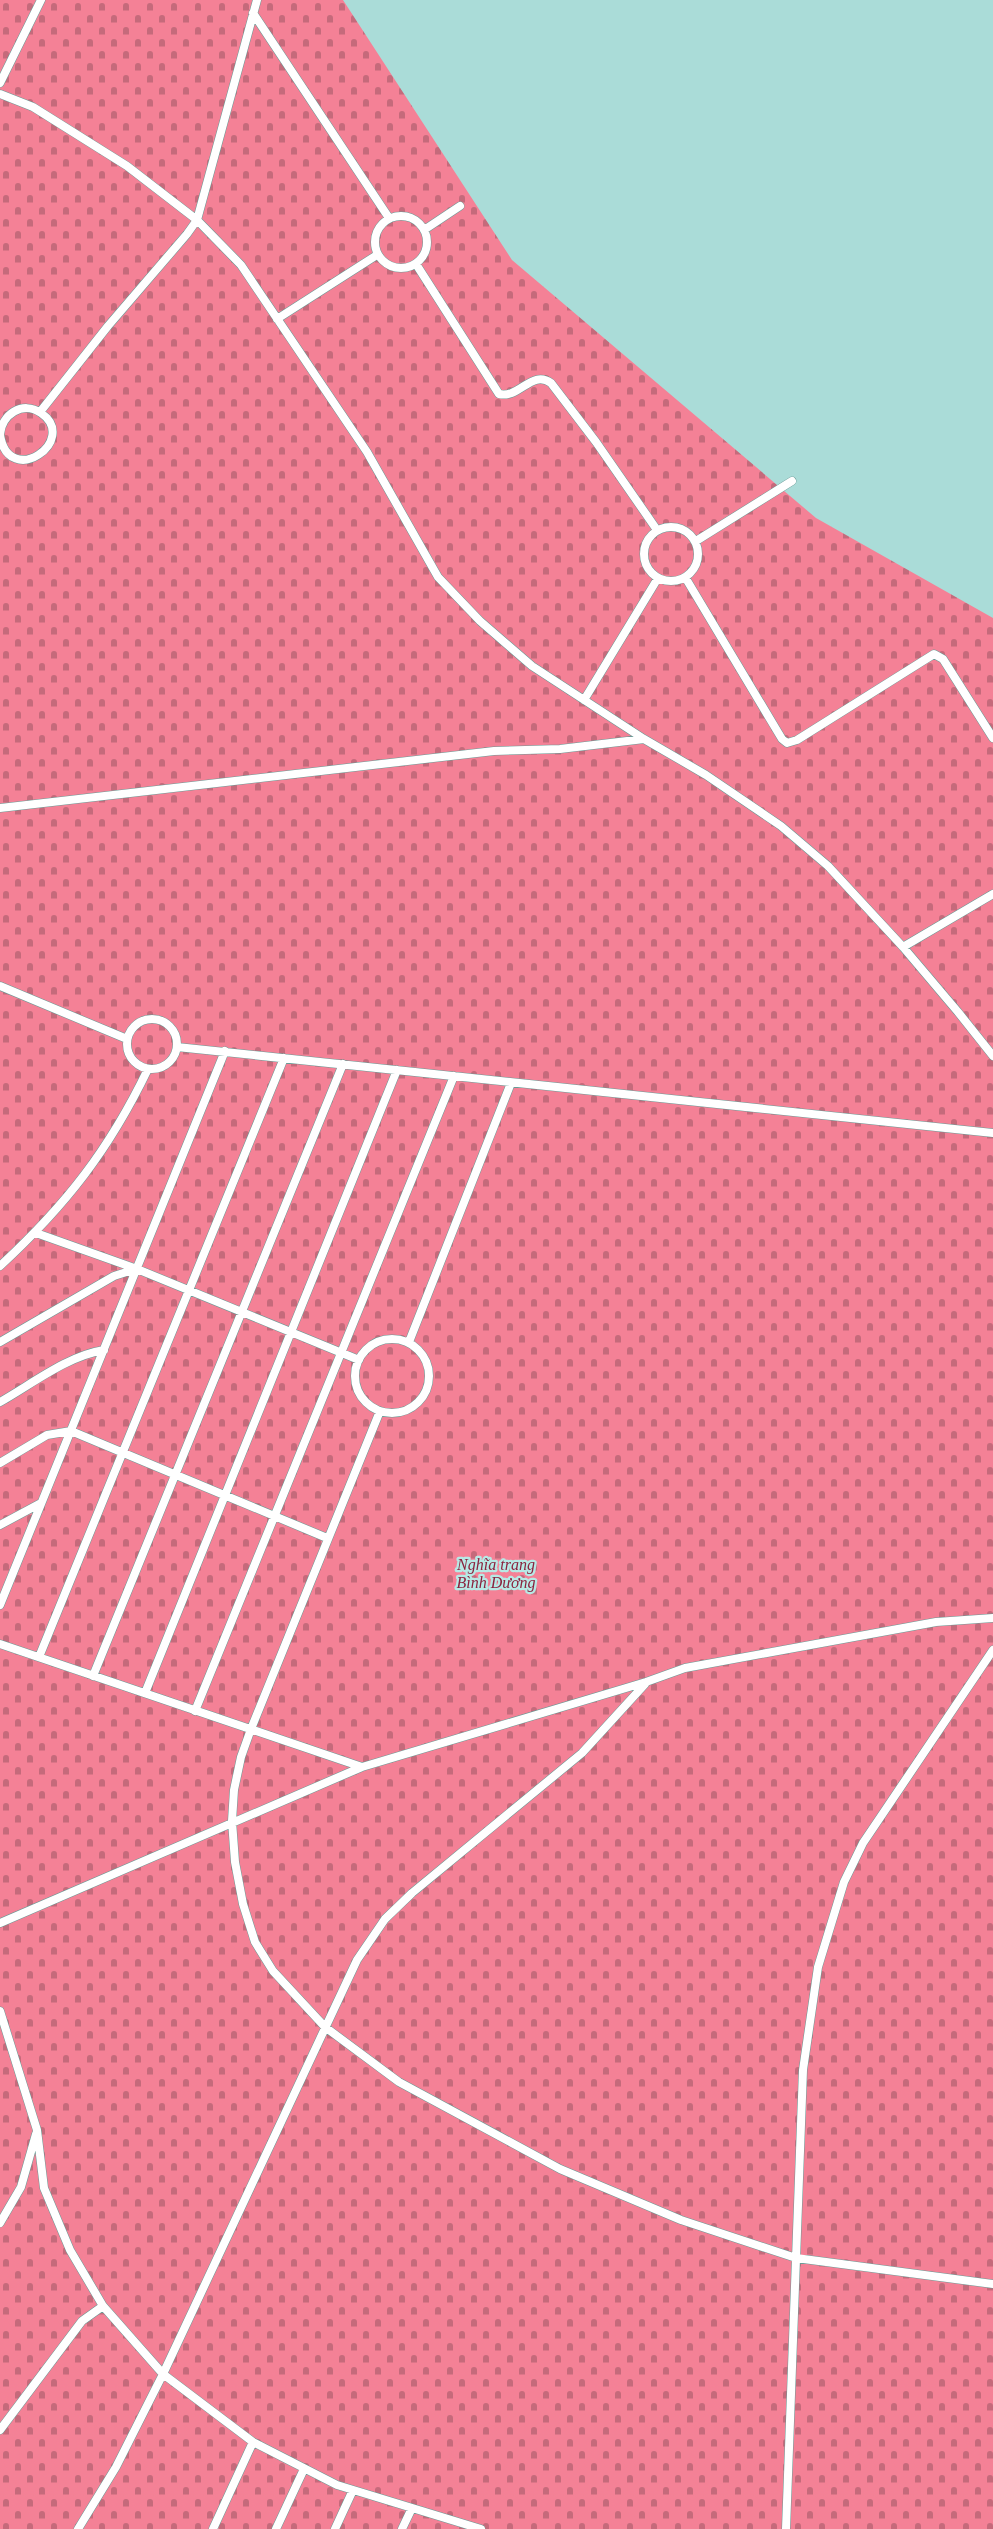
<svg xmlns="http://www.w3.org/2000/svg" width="993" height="2529" font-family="Georgia,serif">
<defs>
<pattern id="cemetery-stones" width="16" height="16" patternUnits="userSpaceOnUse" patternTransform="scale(1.5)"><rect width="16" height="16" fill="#f48196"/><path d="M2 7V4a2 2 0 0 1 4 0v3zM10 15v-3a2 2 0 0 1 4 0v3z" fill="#c56a7b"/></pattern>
</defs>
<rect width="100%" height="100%" fill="#aadcd8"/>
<path fill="url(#cemetery-stones)" d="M0,0H343L512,260L816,518L993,618V2529H0Z"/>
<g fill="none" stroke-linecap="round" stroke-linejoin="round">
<defs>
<path id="service" d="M253,13L389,218
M0,83L41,0
M0,94L33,107L127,166L197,220L241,265L367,452L438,577L480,621L532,666L644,739L706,775L781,826L828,866L903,947L958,1012L993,1056
M375 242a26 26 0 1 1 52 0a26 26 0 1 1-52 0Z
M424,230L460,206
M416,264L499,394C519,399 532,369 551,383L596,442L657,530
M277,319L377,255
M40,412L108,326L187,234L197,220L257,0
M0,434C2,415 22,400 41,413C80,440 9,490 0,435
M644 554a27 27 0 1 1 54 0a27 27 0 1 1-54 0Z
M696,541L792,481
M685,577L782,739L787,743L797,740L934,654L943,659L993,738
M584,700L658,578
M0,808L494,751L560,749L644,739
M903,947L993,894
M0,986L127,1039
M127 1044a25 25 0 1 1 50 0a25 25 0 1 1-50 0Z
M177,1047L993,1133
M36,1233L137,1269L359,1360
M0,1266C66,1205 109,1150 148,1069
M355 1376a37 37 0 1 1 74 0a37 37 0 1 1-74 0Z
M0,1342L114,1276L136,1269
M409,1342L511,1083
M0,1402C32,1384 67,1356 104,1350
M380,1411L251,1729L241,1757L234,1790L232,1821L235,1862L243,1904L255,1942L273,1971L325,2027L399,2082L560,2169L681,2220L796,2258L993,2284
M0,1463L47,1435L71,1431L327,1538
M0,1525L41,1503
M0,1605L225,1051
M0,1644L362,1767
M39,1657L284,1058
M93,1676L343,1064
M145,1693L397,1070
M195,1711L454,1076
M0,1923L362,1767L646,1682L685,1668L936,1622L993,1618
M0,2011L37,2130L44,2188L70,2250L103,2306L163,2374L253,2442L337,2485L481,2529
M0,2223L21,2187L36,2134
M0,2430L82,2321L103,2306
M78,2529L116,2467L163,2374L357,1960L385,1919L412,1893L582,1753L645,1684
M213,2529L253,2442
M276,2529L304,2469
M335,2529L353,2490
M402,2529L412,2508
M786,2529L803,2070L818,1967L844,1882L863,1843L993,1650"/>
</defs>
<use href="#service" stroke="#6a9a96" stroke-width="9"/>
<use href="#service" stroke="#fff" stroke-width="8"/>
</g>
<g text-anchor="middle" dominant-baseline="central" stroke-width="4.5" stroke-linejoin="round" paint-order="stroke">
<g font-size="16" font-style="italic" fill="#8b223e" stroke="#b7e9e5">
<text x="496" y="1564">Nghĩa trang<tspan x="496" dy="18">Bình Dương</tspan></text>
</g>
</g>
</svg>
